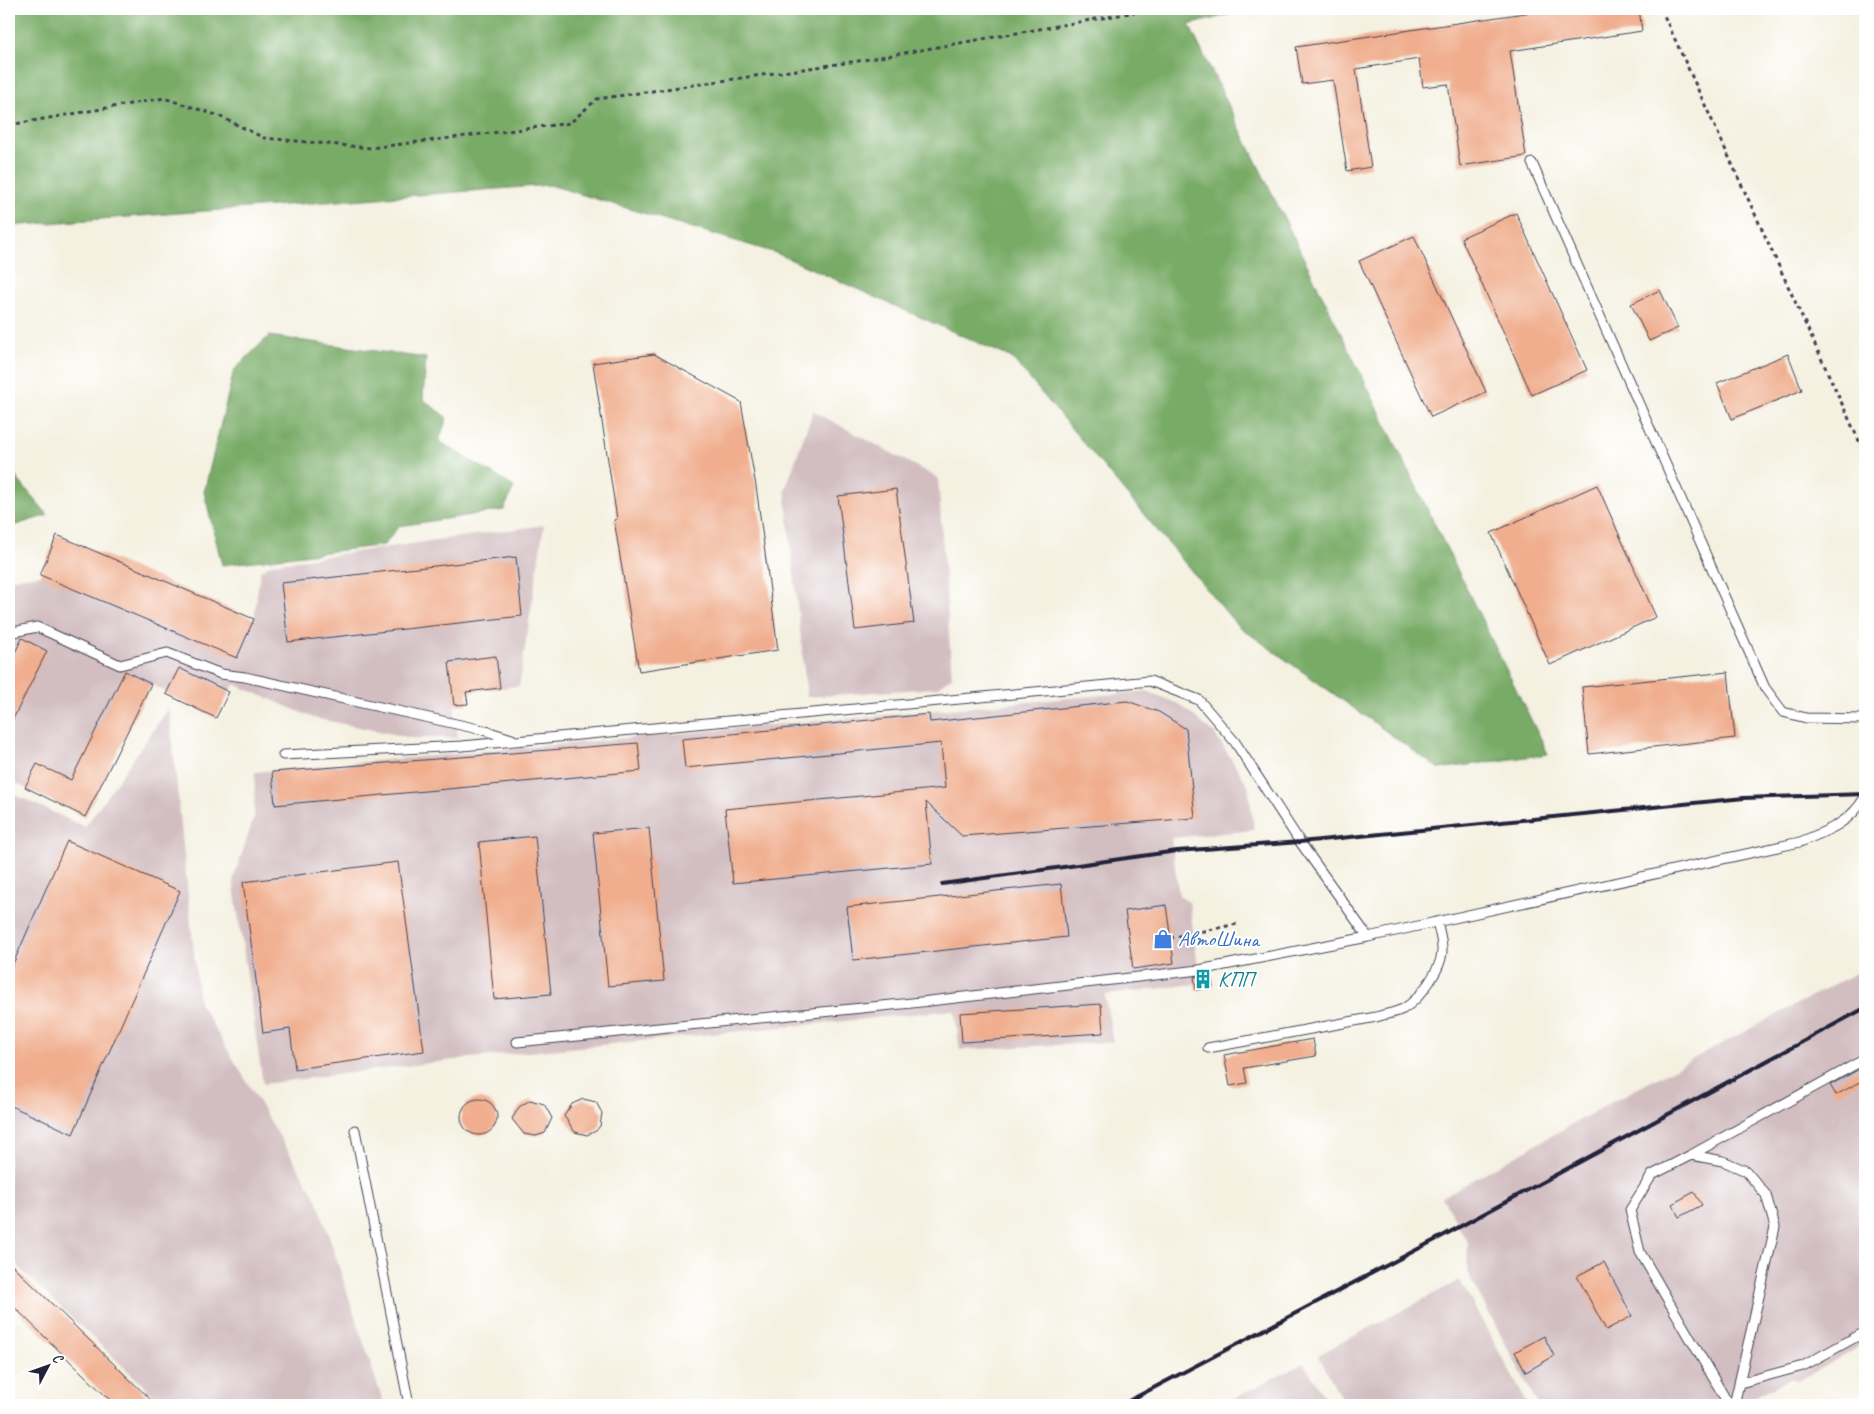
<svg xmlns="http://www.w3.org/2000/svg" width="1874" height="1414" font-family="Caveat,sans-serif">
<rect width="100%" height="100%" fill="#fff"/>
<filter id="ink" filterUnits="userSpaceOnUse"><feTurbulence type="fractalNoise" baseFrequency=".02" numOctaves="2"/><feDisplacementMap in="SourceGraphic" scale="10" xChannelSelector="R" yChannelSelector="G"/><feConvolveMatrix kernelMatrix="1 2 1 2 8 2 1 2 1" color-interpolation-filters="sRGB"/></filter>
<filter id="wash" filterUnits="userSpaceOnUse"><feTurbulence type="fractalNoise" baseFrequency=".0096" numOctaves="4" result="noise"/><feDisplacementMap in="SourceGraphic" scale="20" xChannelSelector="R" yChannelSelector="G"/><feGaussianBlur stdDeviation="1.12" result="paint"/><feColorMatrix in="noise" values="0 0 0 0 0 0 0 0 0 0 0 0 0 0 0 0 0 1.4 0 .05"/><feComposite in="paint" operator="in"/></filter>
<g filter="url(#wash)">
<rect width="100%" height="100%" fill="#f4f1e1"/>
<path fill="#d2bec1" d="M813,411L938,478L952,677L936,688L807,697L785,490Z
M544,525L519,686L467,692L468,704L454,705L458,738H412L314,718L234,684L216,718L151,684L85,817L9,780V579L40,575L57,535L254,619L260,571L271,564Z
M1147,691L1181,705L1215,734L1248,785L1254,830L1171,838L1179,896L1189,902L1199,974L1211,972L1213,987L1196,990L1195,984L1105,995L1113,1042L960,1050L954,1010L470,1058L263,1084L233,880L254,817L255,772Z
M169,708L199,1002L317,1199L384,1405H164L23,1272L9,1254V792L85,827Z
M1865,968V1343L1798,1381L1791,1378L1739,1405H1538L1467,1272L1468,1243L1442,1197L1610,1103Z
M1460,1280L1528,1405H1345L1318,1355Z
M1304,1363L1329,1405H1221Z"/>
<path fill="#78ab66" stroke="#4d6650" d="M9,9H1250L1189,25L1548,754L1439,769L1237,625L1012,358L776,253L550,185L9,226Z
M269,336L426,358L423,399L447,418L439,441L514,487L504,510L399,526L384,545L222,565L204,492L234,370Z
M9,469L48,515L9,527Z"/>
<g id="blocks">
<path fill="#f0ae8e" d="M1552,9H1639L1642,31L1510,51L1526,156L1460,166L1448,84L1423,87L1419,59L1356,69L1371,167L1347,171L1333,80L1302,84L1296,47Z
M1516,213L1587,370L1532,395L1461,238Z
M1414,236L1486,392L1431,417L1359,261Z
M1660,290L1678,328L1649,341L1631,304Z
M654,354L741,402L756,486L778,650L639,671L614,520L617,519L593,363Z
M1788,354L1802,390L1732,419L1717,383Z
M1597,485L1656,617L1550,665L1491,533Z
M896,489L914,623L855,630L838,496Z
M57,535L254,619L237,658L40,575Z
M516,557L522,616L288,642L281,583Z
M22,638L47,651L9,727V665Z
M496,656L500,688L466,692L468,704L454,705L449,662Z
M179,668L229,692L216,718L166,694Z
M125,671L151,684L85,817L25,787L37,764L71,780Z
M1728,672L1735,738L1589,754L1582,687Z
M1127,701L1159,712L1186,729L1195,818L962,836L926,802L932,864L733,883L725,809L945,788L941,743L685,768L682,739L929,714L930,722Z
M638,743L641,771L275,805L272,772Z
M649,828L664,981L608,986L593,833Z
M535,836L551,994L494,999L479,842Z
M67,841L180,891L73,1134L9,1105V973Z
M398,862L424,1051L295,1069L290,1029L263,1033L243,882Z
M1061,884L1067,937L853,960L847,907Z
M1166,905L1174,963L1133,969L1125,911Z
M1211,974L1213,987L1196,990L1194,977Z
M1101,1004L1103,1033L962,1042L960,1013Z
M1313,1039L1316,1056L1244,1068L1247,1083L1230,1086L1224,1055Z
M1865,1066V1079L1836,1095L1830,1085Z
M583,1099L596,1102L602,1113L600,1126L596,1131L587,1135L575,1132L564,1116L572,1104Z
M461 1117a18 18 0 1 1 36 0a18 18 0 1 1-36 0Z
M530,1100L544,1104L552,1118L545,1133L536,1136L524,1134L512,1119L519,1107Z
M1694,1192L1702,1205L1679,1217L1672,1204Z
M9,1262L156,1405H115L9,1302Z
M1604,1262L1632,1316L1606,1330L1577,1276Z
M1544,1336L1554,1356L1526,1372L1515,1352Z"/>
</g>
</g>
<g filter="url(#ink)">
<use href="#blocks" fill-opacity="0" stroke="#424154" stroke-width="1"/>
<g fill="none" stroke-linecap="round" stroke-linejoin="round">
<defs>
<path id="lane" d="M1532,163L1765,688L1783,712L1806,718L1865,719
M9,633L37,627L120,665L167,653L221,674L245,677L483,730L512,739
M283,755L462,746L1150,681L1199,700L1235,742L1300,842L1368,937L1800,842C1827,831 1850,823 1865,797
M517,1042L912,1003L1199,970L1368,937
M1208,1048L1376,1017C1385,1014 1395,1013 1403,1009C1419,1000 1443,968 1442,949C1442,940 1439,930 1437,922
M355,1130L409,1405
M1691,1155L1865,1059
M1740,1383L1803,1366L1865,1332
M1729,1405L1640,1252L1630,1210L1652,1175L1691,1155L1723,1161L1746,1171L1766,1195L1775,1227L1734,1405"/>
</defs>
<use href="#lane" stroke="#424154" stroke-width="11"/>
<path stroke="#424154" stroke-width="3" stroke-dasharray="4 4" stroke-linecap="butt" d="M1661,9L1865,454
M9,125L164,98L219,116L264,138L371,148L570,123L597,99L858,61L1153,9
M1170,938L1237,924"/>
<use href="#lane" stroke="#fff" stroke-width="9"/>
<path stroke="#22223b" stroke-width="4" d="M942,884L1177,851L1300,842L1744,798L1865,794
M1121,1405L1435,1240L1865,1008"/>
</g>
</g>
<defs>
<symbol id="shop-bare" viewBox="-9 -9 18 18"><path d="M-5-2.5h2.3a2.7 3.5 0 0 1 5.4 0H5L5.5 6h-11ZM-1.5-2.5h3a1.5 2.3 0 0 0-3 0Z" fill="#3f7fe0" stroke="#fff" stroke-width="2.5" paint-order="stroke"/></symbol>
<symbol id="building-bare" viewBox="-9 -9 18 18"><path d="M-4-6H4V6H1V3H-1V6H-4ZM-2.5-4.3h1.7v1.8h-1.7ZM.8-4.3h1.7v1.8H.8ZM-2.5-1h1.7V.8h-1.7ZM.8-1h1.7V.8H.8Z" fill="#0f9aa8" stroke="#fff" stroke-width="2.5" paint-order="stroke"/></symbol>
</defs>
<g fill-rule="evenodd">
<use href="#shop-bare" x="1149" y="925" width="28" height="28"/>
<use href="#building-bare" x="1189" y="965" width="28" height="28"/>
</g>
<g text-anchor="middle" dominant-baseline="central" stroke-width="4" stroke-linejoin="round" paint-order="stroke">
<g font-size="21" fill="#366cbe" stroke="#fff" text-anchor="start">
<text x="1178" y="939">АвтоШина</text>
</g>
<g font-size="21" fill="#0d838f" stroke="#fff" text-anchor="start">
<text x="1218" y="979">КПП</text>
</g>
</g>
<rect width="1874" height="1414" fill="none" stroke="#fff" stroke-width="30"/>
<g transform="translate(48 1366) rotate(49)" stroke="#ffffff" stroke-width="4" paint-order="stroke">
<path d="M0-4L9 19L0 12L-9 19Z" fill="#22223b"/>
<text y="-8" font-size="14" font-weight="bold" text-anchor="middle" fill="#22223b">С</text>
</g>
</svg>
